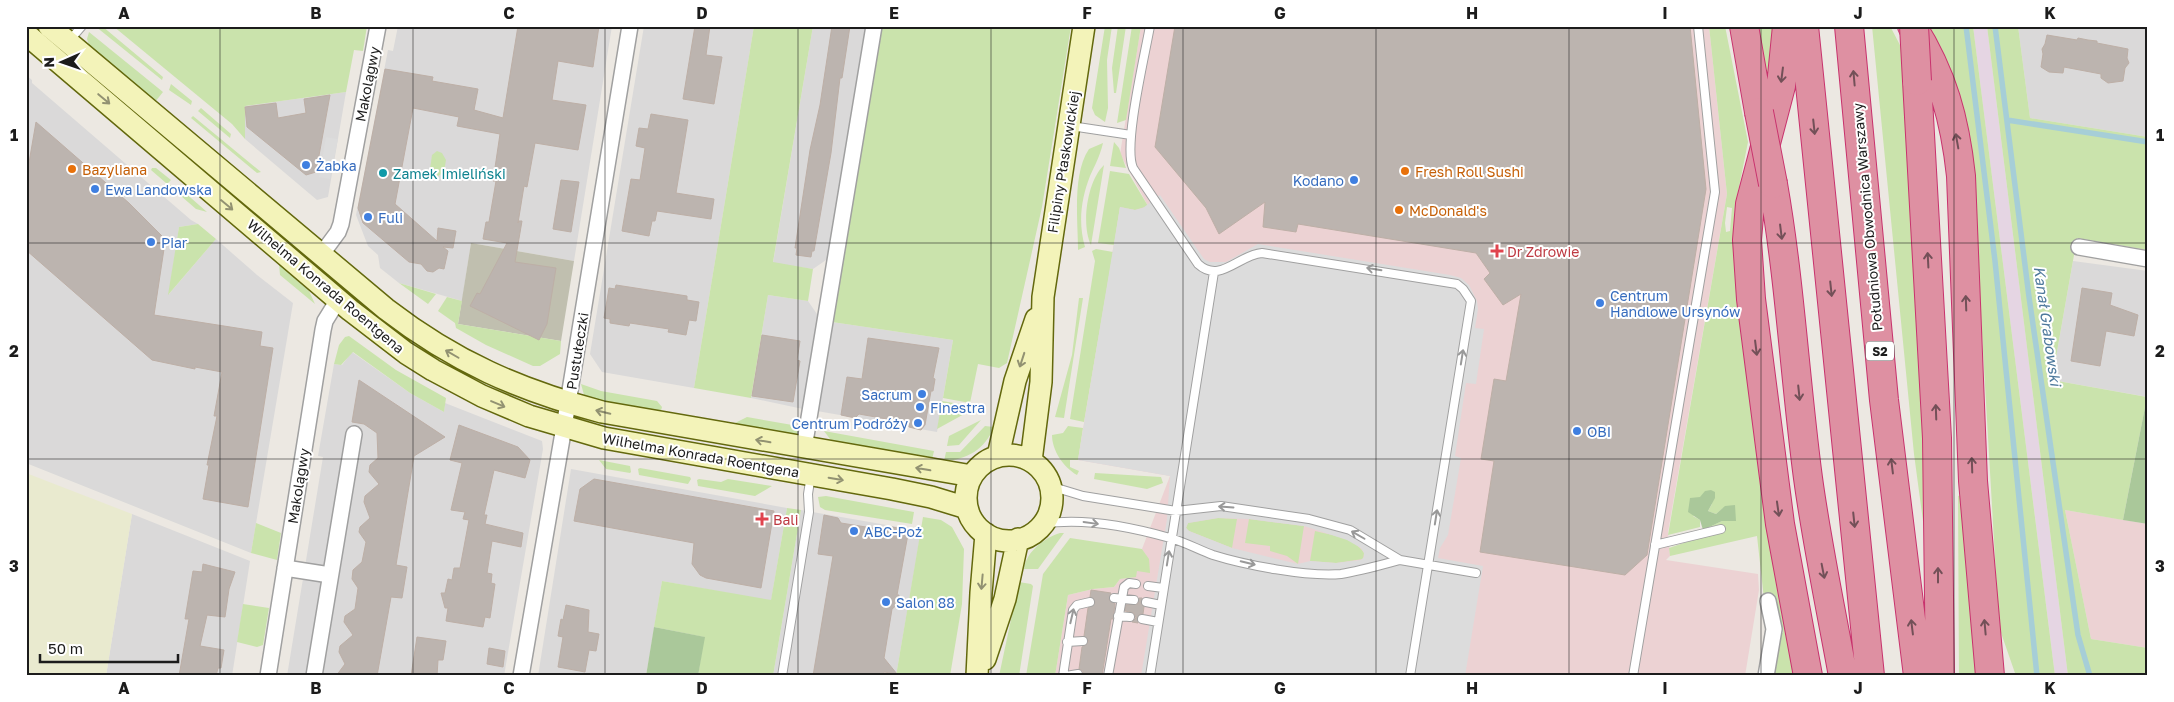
<svg xmlns="http://www.w3.org/2000/svg" width="2174" height="702" font-family="'Golos Text',sans-serif">
<rect width="100%" height="100%" fill="#ece8e2"/>
<path fill="#dad9d9" d="M398,26H612L574,261L471,243L462,301L399,283L380,268L378,255L368,246L356,215L388,50L393,51Z
M644,26H754L694,388L602,372L590,354Z
M813,26H867L829,258L813,269L773,263Z
M2018,26H2148V137L2030,118Z
M26,75L32,80V83L191,220L198,224L179,227L169,294L216,239L257,275L293,303L251,553L26,463Z
M346,92L328,197L317,200L245,139V106Z
M2073,261L2148,271V397L2052,380Z
M768,295L808,301L819,317L803,409L751,398Z
M832,322L953,340L937,432L817,411Z
M352,352L410,393L444,412L445,403L542,441L543,449L504,676H287L323,457L318,456L334,364L342,365Z
M571,469L787,508L771,601L662,581L646,676H538Z
M801,510L921,531L896,676H773Z
M132,514L250,561L232,676H106Z"/>
<path fill="#ecd2d3" d="M1141,26H1709L1727,194L1668,532L1670,556L1666,560L1758,574L1759,590L1745,676H1055L1068,595L1093,589L1114,587L1120,579L1133,577L1146,555L1142,549L1170,476L1078,460L1120,207L1148,206L1120,154Z
M2065,510L2148,524V648L2091,639Z"/>
<path fill="#e5d5e3" d="M1973,26H1987L2068,676H2055Z"/>
<path fill="#c0bfaf" d="M471,243L574,261L561,341L458,324Z"/>
<path fill="#e9eacf" d="M26,473L132,514L106,676H26Z"/>
<path fill="#cae3ac" fill-rule="evenodd" d="M95,26H102L163,77L162,80Z
M113,26H367L363,51L354,50L346,92L245,106V139L232,124Z
M754,26H813L773,262L813,269L808,301L768,295L751,398L694,388Z
M880,26H1071L1042,207L1007,363L999,368L978,364L970,403L943,398L953,340L832,322Z
M1105,26H1112L1107,60L1108,108L1105,122L1095,115L1092,108Z
M1118,26H1126L1116,93H1114L1112,68Z
M1132,26H1141L1126,120L1117,123Z
M1709,26H1725L1748,142L1737,197L1735,227L1737,256L1761,486L1768,534L1796,676H1774L1779,633H1783L1775,597L1764,599L1757,536L1670,556L1669,548L1701,537L1703,530L1722,521H1729L1723,508L1716,514L1708,511L1712,504L1693,516L1700,520V527L1668,535L1727,194ZM1727,207L1732,208L1730,231L1726,232L1725,223Z
M1757,26H1773L1770,64L1766,82Z
M1872,26H1890L1901,47C1912,209 1924,373 1925,536L1914,454Z
M1930,26H1973L2055,676H2016L1999,627L1981,316L1967,134Z
M1987,26H2018L2030,118L2148,137V250L2077,238L2052,380L2147,397L2123,520L2065,510L2091,639L2148,648V676H2068Z
M89,32L163,92L155,102L89,45L87,39Z
M171,84L192,101L191,105L169,90Z
M201,108L231,134L230,138L198,111Z
M193,116L261,172L257,173L191,118Z
M1114,142L1119,148L1126,168L1110,166Z
M1103,143C1100,156 1095,165 1090,176C1081,199 1078,223 1085,247L1078,250C1078,221 1072,174 1089,149Z
M437,151L442,153L446,160L444,172L438,176L433,175L430,169L432,155Z
M1104,165L1091,245C1081,225 1087,181 1104,165Z
M152,168H156L171,180L168,183L180,194L183,191L207,212L196,209L151,170Z
M1110,171L1129,174L1148,206L1135,210L1120,207L1114,245L1098,243Z
M198,224L216,239L168,295L179,227Z
M1096,249L1113,252L1084,422L1070,419L1095,261L1092,251Z
M279,264L309,291L315,304L280,275Z
M399,283L436,294L428,304Z
M447,297L462,301L458,324L561,341L560,354L540,366H533L486,345L456,328L455,323L438,311Z
M1079,298H1083L1064,418L1055,417L1072,355Z
M349,336L396,370L446,398L444,412L410,393L353,352L341,365L334,364L339,345L345,337Z
M581,384L601,391L657,401L662,407L660,414L591,399L584,395Z
M942,401L977,407L937,429Z
M747,417L804,427L796,435L734,427L735,423Z
M981,420L959,445L947,446L949,436Z
M985,426L994,427C985,449 967,460 944,461L946,452H960Z
M1068,426L1083,428L1078,460H1070V467L1079,471L1077,475C1063,467 1052,450 1052,435L1063,433Z
M824,431L934,451L932,460L836,443L830,439Z
M599,460L630,466L631,472L630,473L606,469Z
M640,468L690,477L691,479L688,484L639,475L638,469Z
M1095,473L1161,477L1163,483L1147,489L1094,479Z
M699,479L721,482L728,479L772,486L755,496L698,486L697,480Z
M1961,495L1977,676H1959L1958,496Z
M826,496L914,512L912,524L825,510L820,507L818,497Z
M787,508L801,510L773,676H698L704,637L654,627L662,581L771,600Z
M923,517L941,520L952,527L964,549L962,604L950,676H896Z
M1218,518L1237,519L1232,548L1189,531L1186,528L1188,523Z
M1249,519L1304,526L1298,564L1287,556L1270,551V546L1245,543Z
M256,523L281,533L277,560L251,553Z
M1315,531C1331,535 1355,538 1364,553L1363,559L1336,563L1310,561Z
M1060,533H1064L1038,569H1024C1026,552 1044,538 1060,533Z
M1070,538L1142,549L1149,559L1150,573L1137,571L1136,577L1120,579L1114,587L1093,589L1068,595L1055,676H1026L1043,574Z
M1019,582L1031,584L1033,586L1019,676H999Z
M243,604L269,608L263,645L257,647L237,642Z"/>
<path fill="#aac89a" d="M2147,397H2148V524L2123,520Z
M1711,490L1715,492V498L1708,511L1716,514L1725,506L1735,505L1736,521H1722L1703,530L1700,520L1688,512L1690,498L1700,497L1705,491Z
M654,627L705,637L698,676H646Z"/>
<path fill="#dcdcdc" fill-rule="evenodd" d="M326,137L338,139L330,179L319,177Z
M1160,195L1204,259L1210,262H1226L1258,244L1450,275L1461,278L1469,285L1477,301L1478,309L1475,328L1484,329L1476,384L1466,383L1455,456L1461,458L1459,470L1448,535L1440,548L1438,558L1483,566L1465,676H1141L1167,519L1170,476L1078,460L1120,207L1135,210L1143,208ZM1218,518L1249,519L1304,526L1347,540L1361,548L1364,553V557L1361,560L1336,563L1310,561L1298,564L1232,548L1189,531L1186,528L1188,523Z"/>
<g fill="none" stroke-linecap="round" stroke-linejoin="round">
<path stroke="#a6ced7" stroke-width="5.5" d="M1966,26L1995,261L2037,676
M1995,26L2029,297L2078,635L2090,676
M2007,120L2148,142"/>
</g>
<path fill="#bcb4af" stroke="#bdafa6" d="M518,26H599L593,67L558,61L552,100L586,105L578,150L535,143L527,187L524,186L518,223L519,221H522L515,262L556,268L547,324L539,340L470,306L477,293L480,294L507,243L483,239L486,222H489L496,181H493L500,134L457,126L459,117L413,108L395,204L437,241L438,228L456,231L453,248L443,247L448,251L444,269L439,268L433,272L427,271L421,264L409,262L363,223L358,208L385,69L433,77L432,81L478,89L474,110L503,118Z
M695,26H710L706,55L722,57L714,104L683,99Z
M832,26H850L842,78H840L831,153L814,251H812L811,257L796,255L797,248H795L810,150L820,105Z
M1175,26H1690L1706,189L1647,555L1625,575L1480,552L1494,461L1481,459L1494,379L1506,381L1521,294L1503,305L1484,279L1490,273L1476,253L1298,224L1296,232L1263,227L1265,202L1219,234L1206,208L1155,147Z
M2047,35L2077,40L2078,38L2088,40L2097,41V43L2128,49L2127,58L2129,63L2125,68L2123,81L2108,83L2101,78V74L2064,67L2063,73L2049,72L2041,67L2043,54L2042,49L2045,44Z
M330,95L316,172L306,175L247,127L245,107L276,103L278,118L306,113L304,99Z
M651,114L688,120L676,193L714,199L711,219L657,211L655,221H652L649,236L622,231L631,179L640,180L645,148L636,146L639,128L648,129Z
M36,122L129,203L162,236L164,249L154,315L262,332L260,346L273,348L248,507L203,499L209,465H207L217,416H214L222,372L195,367V369L152,360L26,250V180Z
M561,180L579,182L571,232L553,229Z
M616,285L687,296V300L699,302L696,321L689,320L686,335L668,332L669,329L630,323L629,326L610,323V319L604,318L609,288L615,289Z
M2082,288L2112,293L2110,305L2138,315L2134,336L2106,331L2100,366L2071,361Z
M762,335L800,341L797,360L800,361L793,402L752,396Z
M868,338L939,348L933,378L935,379L933,391H931L925,425L921,430L909,427V423L859,414L855,418L841,415L847,377L862,379Z
M359,380L445,437L414,456L396,565L407,567L402,598L391,597L377,676H336L345,664L339,652L340,646L353,635L344,622L345,616L355,609L358,588L352,579L353,570L362,562L366,542L359,532L360,527L370,518L364,502L365,496L379,484L369,472L370,465L378,458L377,433L364,424L352,422Z
M459,425L518,447L530,460L525,478L494,470L484,515H487L485,524L523,533L521,547L492,541L487,573L492,574L491,583L495,584L490,618L485,617L483,627L446,621L448,608H445L441,593H445L448,579L452,580L454,568H460L469,520L463,519L465,512L451,510L462,463L450,460Z
M594,479L774,511L761,588L706,578L700,575L692,564L694,543L574,521L580,489Z
M824,515L838,518L841,523L891,531L892,527L904,529L908,534L897,595H899L898,604L892,609L884,658L897,674L884,672L883,676H813L833,556L818,554Z
M203,564L235,572L229,589L225,617L207,615L200,646L224,650L221,668H218L216,676H179L189,619H185L193,571L202,572Z
M1091,590L1111,593L1109,600L1115,604L1113,619H1111L1102,676H1083V671L1079,669L1082,647L1086,645L1089,641L1084,636L1088,608L1095,603L1094,599L1090,597Z
M1139,598H1142L1141,603L1144,607L1143,614H1140L1137,618L1138,623L1132,622L1136,618L1134,613L1125,611L1126,605L1138,604Z
M566,605L589,610L588,632L599,634L596,651L589,650L585,672L558,667L563,637L558,636L561,619L563,620Z
M417,637L446,641L443,660H438L437,676H411Z
M489,648L505,651L503,667L487,664Z"/>
<g fill="none" stroke-linecap="round" stroke-linejoin="round">
<defs>
<path id="lane" d="M1150,26C1145,55 1123,145 1133,168L1198,264C1220,284 1238,255 1262,253L1457,284L1463,289L1471,301L1410,676
M69,41L82,26
M1071,126L1131,135
M1050,486L1083,496L1176,511L1221,506L1309,519L1350,530L1400,560L1476,573
M1043,524C1084,517 1131,527 1170,538C1185,542 1199,550 1213,555C1245,565 1307,577 1341,574C1360,571 1381,565 1400,560
M1655,545L1721,529
M1148,586L1163,588
M1114,598L1134,600
M1146,602L1161,605
M1118,616L1130,617
M1142,619L1158,622
M1067,642L1083,641
M782,676L809,512L808,494L811,475
M1063,676L1073,610L1077,605L1090,602
M1066,676L1078,674
M1108,676L1124,587L1129,583L1136,584
M1150,676L1214,272
M1633,676L1715,192L1698,26"/>
<path id="street" d="M2079,247L2148,259
M321,255L338,232L341,224L378,26
M804,448L874,26
M285,568L330,575
M268,676L323,330L325,321L338,300
M314,676L354,434
M521,676L564,427L630,26
M1766,676L1774,629L1768,601"/>
<path id="secondary" d="M49,26L386,309C455,362 519,390 602,412L972,476
M26,34L350,310L406,353L433,370L482,396L529,416L604,438L892,489L931,497L967,508
M966 498a43 43 0 1 1 86 0a43 43 0 1 1-86 0Z
M998,456L1015,381L1036,319
M1031,461L1041,382L1043,297L1084,26
M985,659L1005,599L1018,539
M977,676L981,593L986,534"/>
<path id="highway" d="M1744,26L1759,112
M1787,26L1781,86L1750,204L1747,240L1751,299L1780,524L1808,676
M1804,26L1870,676
M1849,26L1884,400L1918,676
M1912,26C1943,75 1955,120 1961,176L1973,481L1990,676
M1917,81L1937,438L1940,676
M1773,184C1790,281 1795,380 1808,478C1817,544 1831,610 1843,676"/>
</defs>
<use href="#lane" stroke="#a0a0a0" stroke-width="10"/>
<use href="#street" stroke="#a0a0a0" stroke-width="18"/>
<use href="#secondary" stroke="#63680d" stroke-width="24"/>
<use href="#highway" stroke="#c8326d" stroke-width="30"/>
<use href="#lane" stroke="#fff" stroke-width="8"/>
<use href="#street" stroke="#fff" stroke-width="15"/>
<use href="#secondary" stroke="#f3f3b9" stroke-width="21"/>
<use href="#highway" stroke="#de90a2" stroke-width="28"/>
<defs>
<path id="highway-bridge" d="M1914,26L1917,81
M1759,112L1773,184"/>
</defs>
<use href="#highway-bridge" stroke="#c8326d" stroke-width="30" stroke-linecap="butt"/>
<use href="#highway-bridge" stroke="#de90a2" stroke-width="28"/>
</g>
<defs><path id="oneway-shaft" d="M-6 0H5M1.5-3L5.5 0L1.5 3" fill="none" stroke-width="1.6" stroke-linecap="round" stroke-linejoin="round" transform="scale(1.25)"/></defs>
<g stroke="#735058">
<use href="#oneway-shaft" transform="translate(1782 75) rotate(97)"/>
<use href="#oneway-shaft" transform="translate(1854 78) rotate(-95)"/>
<use href="#oneway-shaft" transform="translate(1814 127) rotate(84)"/>
<use href="#oneway-shaft" transform="translate(1957 141) rotate(-100)"/>
<use href="#oneway-shaft" transform="translate(1781 232) rotate(83)"/>
<use href="#oneway-shaft" transform="translate(1928 260) rotate(-93)"/>
<use href="#oneway-shaft" transform="translate(1831 289) rotate(84)"/>
<use href="#oneway-shaft" transform="translate(1966 303) rotate(-92)"/>
<use href="#oneway-shaft" transform="translate(1756 348) rotate(83)"/>
<use href="#oneway-shaft" transform="translate(1799 393) rotate(84)"/>
<use href="#oneway-shaft" transform="translate(1936 412) rotate(-92)"/>
<use href="#oneway-shaft" transform="translate(1972 465) rotate(-92)"/>
<use href="#oneway-shaft" transform="translate(1892 466) rotate(-97)"/>
<use href="#oneway-shaft" transform="translate(1778 509) rotate(82)"/>
<use href="#oneway-shaft" transform="translate(1854 520) rotate(84)"/>
<use href="#oneway-shaft" transform="translate(1823 571) rotate(79)"/>
<use href="#oneway-shaft" transform="translate(1938 575) rotate(-90)"/>
<use href="#oneway-shaft" transform="translate(1912 627) rotate(-97)"/>
<use href="#oneway-shaft" transform="translate(1985 627) rotate(-95)"/>
</g>
<g stroke="#929272">
<use href="#oneway-shaft" transform="translate(104 99) rotate(40)"/>
<use href="#oneway-shaft" transform="translate(227 205) rotate(40)"/>
<use href="#oneway-shaft" transform="translate(452 354) rotate(-150)"/>
<use href="#oneway-shaft" transform="translate(1022 360) rotate(108)"/>
<use href="#oneway-shaft" transform="translate(498 404) rotate(23)"/>
<use href="#oneway-shaft" transform="translate(603 412) rotate(-167)"/>
<use href="#oneway-shaft" transform="translate(763 441) rotate(-170)"/>
<use href="#oneway-shaft" transform="translate(923 469) rotate(-170)"/>
<use href="#oneway-shaft" transform="translate(836 479) rotate(10)"/>
<use href="#oneway-shaft" transform="translate(982 582) rotate(95)"/>
</g>
<g stroke="#999">
<use href="#oneway-shaft" transform="translate(1374 269) rotate(-171)"/>
<use href="#oneway-shaft" transform="translate(1462 357) rotate(-81)"/>
<use href="#oneway-shaft" transform="translate(1226 507) rotate(-176)"/>
<use href="#oneway-shaft" transform="translate(1436 517) rotate(-81)"/>
<use href="#oneway-shaft" transform="translate(1091 523) rotate(8)"/>
<use href="#oneway-shaft" transform="translate(1358 535) rotate(-150)"/>
<use href="#oneway-shaft" transform="translate(1168 558) rotate(-81)"/>
<use href="#oneway-shaft" transform="translate(1248 563) rotate(13)"/>
<use href="#oneway-shaft" transform="translate(1072 616) rotate(-77)"/>
</g>
<path fill="none" stroke="#1c1c1c" stroke-width="1" stroke-opacity="0.55" d="M220,26V676M413,26V676M605,26V676M798,26V676M991,26V676M1183,26V676M1376,26V676M1569,26V676M1761,26V676M1954,26V676M26,243H2148M26,459H2148"/>
<g fill="#3f7fe0" stroke="#fff" stroke-width="2">
<circle cx="306" cy="165" r="5"/>
<circle cx="1354" cy="180" r="5"/>
<circle cx="95" cy="189" r="5"/>
<circle cx="368" cy="217" r="5"/>
<circle cx="151" cy="242" r="5"/>
<circle cx="1600" cy="303" r="5"/>
<circle cx="922" cy="394" r="5"/>
<circle cx="920" cy="407" r="5"/>
<circle cx="918" cy="423" r="5"/>
<circle cx="1577" cy="431" r="5"/>
<circle cx="854" cy="531" r="5"/>
<circle cx="886" cy="602" r="5"/>
</g>
<g fill="#e8710a" stroke="#fff" stroke-width="2">
<circle cx="72" cy="169" r="5"/>
<circle cx="1405" cy="171" r="5"/>
<circle cx="1399" cy="210" r="5"/>
</g>
<circle fill="#0f9aa8" stroke="#fff" stroke-width="2" cx="383" cy="173" r="5"/>
<g fill="#e0444e" stroke="#fff" stroke-width="2">
<path d="M1494.5 243.5h5v5h5v5h-5v5h-5v-5h-5v-5h5z"/>
<path d="M759.5 511.5h5v5h5v5h-5v5h-5v-5h-5v-5h5z"/>
</g>
<g text-anchor="middle" dominant-baseline="central" stroke-width="4" stroke-linejoin="round" paint-order="stroke">
<rect fill="#fff" stroke="#606060" stroke-width="1" x="1866" y="341.5" width="28" height="19" rx="4"/>
<g font-size="12" font-weight="bold" fill="#1c1c1c">
<text x="1880" y="351">S2</text>
</g>
<g font-size="14" fill="#1c1c1c" stroke="#fff">
<text transform="translate(367 84) rotate(-79)">Makolągwy</text>
<text transform="translate(1063 162) rotate(-81)">Filipiny Płaskowickiej</text>
<text transform="translate(1867 217) rotate(-95)">Południowa Obwodnica Warszawy</text>
<text transform="translate(326 286) rotate(40)">Wilhelma Konrada Roentgena</text>
<text transform="translate(577 351) rotate(-81)">Pustułeczki</text>
<text transform="translate(701 455) rotate(10)">Wilhelma Konrada Roentgena</text>
<text transform="translate(298 486) rotate(-81)">Makolągwy</text>
</g>
<g font-size="14" fill="#366cbe" stroke="#fff" text-anchor="start">
<text x="316" y="165">Żabka</text>
<text x="1344" y="180" text-anchor="end">Kodano</text>
<text x="105" y="189">Ewa Landowska</text>
<text x="378" y="217">Fuli</text>
<text x="161" y="242">Piar</text>
<text x="1610" y="295">Centrum<tspan x="1610" dy="16">Handlowe Ursynów</tspan></text>
<text x="912" y="394" text-anchor="end">Sacrum</text>
<text x="930" y="407">Finestra</text>
<text x="908" y="423" text-anchor="end">Centrum Podróży</text>
<text x="1587" y="431">OBI</text>
<text x="864" y="531">ABC-Poż</text>
<text x="896" y="602">Salon 88</text>
</g>
<g font-size="14" fill="#c56008" stroke="#fff" text-anchor="start">
<text x="82" y="169">Bazyliana</text>
<text x="1415" y="171">Fresh Roll Sushi</text>
<text x="1409" y="210">McDonald's</text>
</g>
<g font-size="14" fill="#0d838f" stroke="#fff" text-anchor="start">
<text x="393" y="173">Zamek Imieliński</text>
</g>
<g font-size="14" fill="#be3a42" stroke="#fff" text-anchor="start">
<text x="1507" y="251">Dr Zdrowie</text>
<text x="773" y="519">Bali</text>
</g>
<g font-size="15" font-style="italic" fill="#4e799c" stroke="#fff">
<text transform="translate(2048 326) rotate(82)">Kanał Grabowski</text>
</g>
</g>
<rect width="2174" height="702" fill="none" stroke="#ffffff" stroke-width="55"/>
<g transform="translate(62 62) rotate(268)" stroke="#ffffff" stroke-width="4" paint-order="stroke">
<path d="M0-4L9 19L0 12L-9 19Z" fill="#1c1c1c"/>
<text y="-8" font-size="14" font-weight="bold" text-anchor="middle" fill="#1c1c1c">N</text>
</g>
<path d="M40 654v8h138v-8" fill="none" stroke="#1c1c1c" stroke-width="2.5"/>
<text x="48" y="654" font-size="15" fill="#1c1c1c" stroke="#ffffff" stroke-width="4" paint-order="stroke">50 m</text>
<rect x="28" y="28" width="2118" height="646" fill="none" stroke="#1c1c1c" stroke-width="2"/>
<g font-size="16" text-anchor="middle" font-weight="bold" fill="#1c1c1c">
<text x="124" y="19">A</text>
<text x="316" y="19">B</text>
<text x="509" y="19">C</text>
<text x="702" y="19">D</text>
<text x="894" y="19">E</text>
<text x="1087" y="19">F</text>
<text x="1280" y="19">G</text>
<text x="1472" y="19">H</text>
<text x="1665" y="19">I</text>
<text x="1858" y="19">J</text>
<text x="2050" y="19">K</text>
<text x="14" y="141">1</text>
<text x="2160" y="141">1</text>
<text x="14" y="357">2</text>
<text x="2160" y="357">2</text>
<text x="14" y="572">3</text>
<text x="2160" y="572">3</text>
<text x="124" y="694">A</text>
<text x="316" y="694">B</text>
<text x="509" y="694">C</text>
<text x="702" y="694">D</text>
<text x="894" y="694">E</text>
<text x="1087" y="694">F</text>
<text x="1280" y="694">G</text>
<text x="1472" y="694">H</text>
<text x="1665" y="694">I</text>
<text x="1858" y="694">J</text>
<text x="2050" y="694">K</text>
</g>
</svg>
